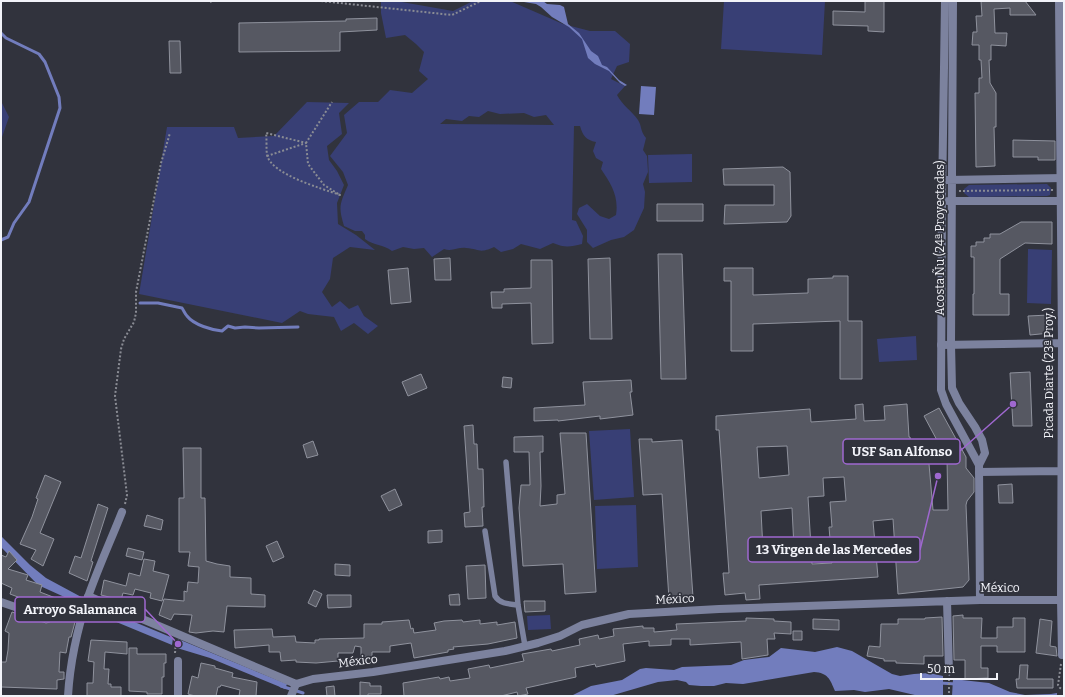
<svg xmlns="http://www.w3.org/2000/svg" width="1065" height="697" font-family="Bitter,serif">
<rect width="100%" height="100%" fill="#31333d"/>
<path fill="#383f75" fill-rule="evenodd" d="M381,1H396L453,11L473,1H510L563,24L590,31H615L630,44L629,62L617,66L611,79L625,86L617,95C622,105 632,111 638,120C642,126 640,131 646,138L643,150L647,156L648,172L643,184L645,192L644,208L634,230L624,237L611,240L593,248L587,242V230L577,214L579,208L587,204L600,216L609,219L616,215C619,196 611,184 601,169L603,162L596,158L593,151L596,142C586,140 583,136 580,126H574L572,220L576,221L583,236L582,244C570,247 565,248 553,243L540,249L521,244L513,249L501,252L494,247C479,254 480,249 466,248C458,247 452,252 444,249L432,257L424,248L414,249L403,247L392,251C383,244 374,246 365,239V235L362,231H355L344,226C338,206 340,204 348,185L343,172L330,156L347,133L344,115L359,102H378L390,90L412,93L428,79L419,71L424,52L416,44L405,35L386,38L381,13ZM488,111L500,114L524,113L534,117L546,115L554,125L440,124L446,119L462,121L469,116L479,117Z
M724,1H825L822,55L721,49Z
M1,101L9,117L1,140Z
M307,102L349,103L339,113L342,134L327,146L329,160L337,171L344,185L337,203L338,224L356,235L375,250L350,247L333,258L330,279L322,292L332,307L340,301L349,309L358,305L364,316L378,326L368,334L354,323L341,331L334,317L308,314L300,311L282,323L139,294L167,127H234L238,138L274,136Z
M692,154V182L649,183L648,155Z
M1047,184L1051,188L1050,195L1047,196L969,197L964,193V189L969,185Z
M1028,249L1052,250L1051,304L1027,303Z
M916,336L917,360L879,362L877,339Z
M630,429L634,497L594,500L589,431Z
M636,505L638,567L597,569L595,506Z
M550,615L551,629L528,630L527,616Z"/>
<path fill="#727dbd" d="M518,1H543L547,4L560,5L564,7L568,24L579,33L591,51L598,56L602,65L607,67L619,80L627,85L625,86L620,83L609,71L595,64L588,58L582,39L569,27L552,17L541,7L536,4Z
M641,86L656,87L654,115L639,114Z
M1,536L30,565L46,578L85,599L82,605L38,585L1,547Z
M88,601L120,616L173,638L172,645L114,621L87,608Z
M178,639L287,684L285,689L210,658L177,648Z
M837,647L852,651L892,674L900,676L914,674L929,673L943,676V696H919L889,689L865,692L854,690L835,691C830,679 828,673 814,672L743,684L726,683L714,686H701L689,685L686,682L677,680L658,682L610,696H563L573,695L591,686L622,680L640,669L646,668L674,670L682,667L731,665L744,660L769,657L781,648L815,652Z
M953,679L989,683L1010,692L1025,695L1051,694L1057,693V696H952Z"/>
<g fill="none" stroke-linecap="round" stroke-linejoin="round">
<path stroke="#727dbd" stroke-width="3" d="M1,33L6,38L39,54L45,62L59,97L60,108L29,202L14,223L8,237L1,240
M140,303H158L182,308C184,311 185,314 187,316C194,325 212,330 222,331L228,326L235,328L245,327L259,328L298,327
M940,683L956,684
M281,686L303,693"/>
</g>
<path fill="#565862" stroke="#8f929d" fill-rule="evenodd" d="M865,1H884V32L868,31V26L833,25V11L865,12Z
M981,1H1025L1036,15H1010V8L994,9L995,33H1007L1006,46L991,45V60H989L990,83L996,93V127H994L995,166L976,167L975,93H979V78H982L981,60H979V45H972L973,32H977L976,16H982Z
M377,18V30L340,32V51L239,52V23L346,21V19Z
M169,41H180L181,73H170Z
M1013,140L1055,141V160H1038V157H1013Z
M783,167L790,172L791,216L787,222L724,224L725,205H774V185H724L723,169Z
M657,204H703V221H657Z
M1021,222H1052V244L1025,243L1000,259V294H1009V315H973V294H974V257H971V246H976V242H984V238H990V234H1000Z
M658,254H682L686,379H661Z
M450,258L451,280H435L434,259Z
M610,258L612,339H590L588,259Z
M531,260H552L553,343L532,344L531,303L502,304V308H492L491,292H504V289L531,288Z
M408,268L411,302L391,304L388,270Z
M724,268H753V295L808,293V279L833,278V276H848V321H862V379H840V321L753,324V351H731V281H724Z
M1049,315L1050,333L1030,335L1028,316Z
M1030,372L1032,426H1013L1010,373Z
M421,374L427,388L408,396L402,382Z
M503,377L512,378L511,388L502,387Z
M631,380L632,392H630L633,415L600,419V416L558,421V420L534,421V408L585,405L583,382Z
M863,404L864,421L885,420L884,406L907,404L909,437H910L911,443L927,441L933,510H948L947,459L924,416L939,408L966,457V468L974,478V492L967,501L966,505L969,580L963,587L898,594L893,519L873,521L878,577L759,585L760,599L746,600L745,593L725,595L723,573H729L719,430H716V416L810,409L811,422L856,419L855,405ZM787,446L789,475L759,478L757,447ZM844,477L846,501L830,502L832,527H829L832,563L812,564L808,497L824,496L823,478ZM792,508L794,548L763,550L761,511Z
M473,425L474,444H477L478,469H483L484,507H482L483,526L465,527L464,513L470,512L464,426Z
M560,433H586L596,592L565,594L563,564L523,566L519,508L521,485H530L529,452H514V437L543,436V452H540L541,486L540,506L557,504V495L565,494Z
M639,439H652V442L682,440L693,597L669,599L662,494L643,495Z
M313,441L318,455L307,458L303,445Z
M183,448H201V498H205L206,561L217,564L230,566V577L251,578V594L265,595V607L227,606L224,632L213,631L196,633L189,632L192,615L174,614L171,620L159,615L164,599L184,601V591L187,592L188,582L198,583L199,567L188,566L190,552H179V498H184Z
M45,475L61,482L40,533L54,539L43,566L31,559L36,550L20,544L32,517L38,499L36,498Z
M1012,484L1013,503H999L998,485Z
M395,489L402,505L389,511L381,496Z
M98,504L108,508L91,561L93,562L87,581L69,573L75,556L81,558Z
M147,515L163,520L161,530L144,526Z
M442,530V542L428,543V531Z
M277,541L284,557L273,562L266,546Z
M128,548L144,552L142,560L126,556Z
M9,551L17,560L8,569L28,575L26,580L42,585L40,592L79,607L71,637H69L66,653L60,652L59,672H64V679L57,680V689L1,687V662H6L8,650L9,633L5,631L12,612L46,623L50,622L52,617L49,613L16,601L18,597L10,594L12,588L1,583V555L6,557Z
M144,559L155,561L153,571L169,575L162,601L150,598L151,593L135,589L133,595L123,593L121,600L101,595L104,580L126,586L129,573L140,576Z
M335,564L350,565V576L335,575Z
M485,565L486,598L468,599L466,566Z
M314,590L322,594L316,607L308,603Z
M459,594L460,605H450L449,595Z
M327,595H351V607L328,608Z
M524,601H545V611L525,612Z
M963,615V618H982L981,638H997V627H1013V618H1025V652H997V646H981V668H988V678L965,679V660H954L953,616Z
M942,617L943,656H924V664L896,663V661H884V659L867,656L869,646L880,647L881,624H898V619H925V618Z
M746,618L774,619V621L791,622V634L774,633L775,639H767L768,655L742,659L741,642L690,645V639H671V645L649,646V641L623,644L625,661L596,667L595,664L575,668L576,677L526,688L528,694L518,696L517,692L501,696H404L403,683L439,677L440,679L449,677L450,681L470,678L468,669L489,665L490,668L524,661L522,654L551,649L552,651L580,645L579,639L598,635L599,639L614,636L613,629L643,626V628H654V632L677,630L676,624L746,621Z
M813,619L839,620V630L813,629Z
M1040,619L1052,621L1050,646L1056,647L1057,656L1036,653Z
M409,620L411,629L413,628L414,633L436,630L434,623L444,621L462,620L463,622L480,620V624L497,622V625L515,622L517,638L488,644L453,647L454,649L448,650V652L414,658L411,643L390,646V652H372V657H361V647L355,646L353,653H338V661L316,663L296,662V660L281,661L280,652H269V645L235,648L234,630L272,629L273,637L295,636L296,642L315,643V640H319V639L364,638V624H382V622Z
M793,631H802V640H793Z
M91,640L127,642V654L105,652L104,669H109L108,684H111V687H121V696H87V683H93L94,662L88,661Z
M129,648H137V654H166V663H164V677H162V694H147V692L129,691Z
M201,663L215,666V668L233,673L232,677L257,682L256,696H239L240,690L221,685L220,687H218L216,696H195L188,694L192,676L198,678Z
M1020,665H1028L1027,679H1053V688H1017L1016,679H1019Z
M360,682L370,683V686H381V694H368V696H360Z
M334,686L335,696H327L326,687Z"/>
<g fill="none" stroke-linecap="round" stroke-linejoin="round">
<path stroke="#8a8c94" stroke-width="2" stroke-dasharray="2 2" stroke-linecap="butt" d="M321,1L452,15L481,1
M210,2L212,1
M267,156L306,143L266,133C267,140 266,148 267,155C272,175 321,188 340,195L324,185L308,164L306,143L332,102
M959,191L1053,190
M125,504L127,495L115,396L121,349L124,339L134,322L136,313V292L161,163L170,133
M175,653L176,642
M1061,664L1058,685L1060,688L1064,689
M949,679V696"/>
<path stroke="#7c829e" stroke-width="5.5" d="M506,462L518,605L525,646
M485,531L495,596C500,604 509,604 518,605"/>
<path stroke="#7c829e" stroke-width="8" d="M1059,1L1062,343L1061,600L1062,655
M941,345L1064,343
M979,472L1064,471
M88,596L296,684
M947,601L949,672
M1,602L47,618
M296,684L313,679L373,672L505,651L538,643L560,636L582,625L629,614L719,609L980,600H1064
M68,696C70,662 77,630 88,597C98,568 111,540 122,512
M178,696V661
M291,696L296,684"/>
<path stroke="#7c829e" stroke-width="8" d="M945,1L942,200L941,390L946,404L979,465L980,600
M953,1L951,344L952,388L959,403L975,427L982,440L985,453L979,465
M947,180L1064,178
M948,201H1064"/>
</g>
<g text-anchor="middle" dominant-baseline="central" stroke-width="3.5" stroke-linejoin="round" paint-order="stroke">
<g font-size="12" fill="#f2f3f9" stroke="#31333d">
<text transform="translate(940 238) rotate(-90)">Acosta Ñu (24ª Proyectadas)</text>
<text transform="translate(1049 373) rotate(-90)">Picada Diarte (23ª Proy.)</text>
<text x="1000" y="588">México</text>
<text transform="translate(675 599) rotate(-3)">México</text>
<text transform="translate(358 661) rotate(-7)">México</text>
</g>
</g>
<path fill="none" stroke="#9f68d0" stroke-width="1.5" d="M1013 404L960 451M938 476L920 550M178 644L145 609"/>
<g fill="#9f68d0" stroke="#31333d" stroke-width="1.5">
<circle cx="1013" cy="404" r="4"/>
<circle cx="938" cy="476" r="4"/>
<circle cx="178" cy="644" r="4"/>
</g>
<g fill="#31333d" stroke="#9f68d0" stroke-width="1.5">
<rect x="843" y="439" width="117" height="25" rx="4"/>
<rect x="748" y="537" width="172" height="25" rx="4"/>
<rect x="15" y="597" width="130" height="25" rx="4"/>
</g>
<g font-size="13" text-anchor="middle" font-weight="bold" fill="#f2f3f9">
<text x="902" y="456">USF San Alfonso</text>
<text x="834" y="554">13 Virgen de las Mercedes</text>
<text x="80" y="614">Arroyo Salamanca</text>
</g>
<rect width="1065" height="697" fill="none" stroke="#f2f3f9" stroke-width="4"/>
<path d="M921 673v6h76v-6" fill="none" stroke="#f2f3f9" stroke-width="2"/>
<text x="927" y="673" font-size="12" fill="#f2f3f9" stroke="#31333d" stroke-width="3" paint-order="stroke">50 m</text>
</svg>
